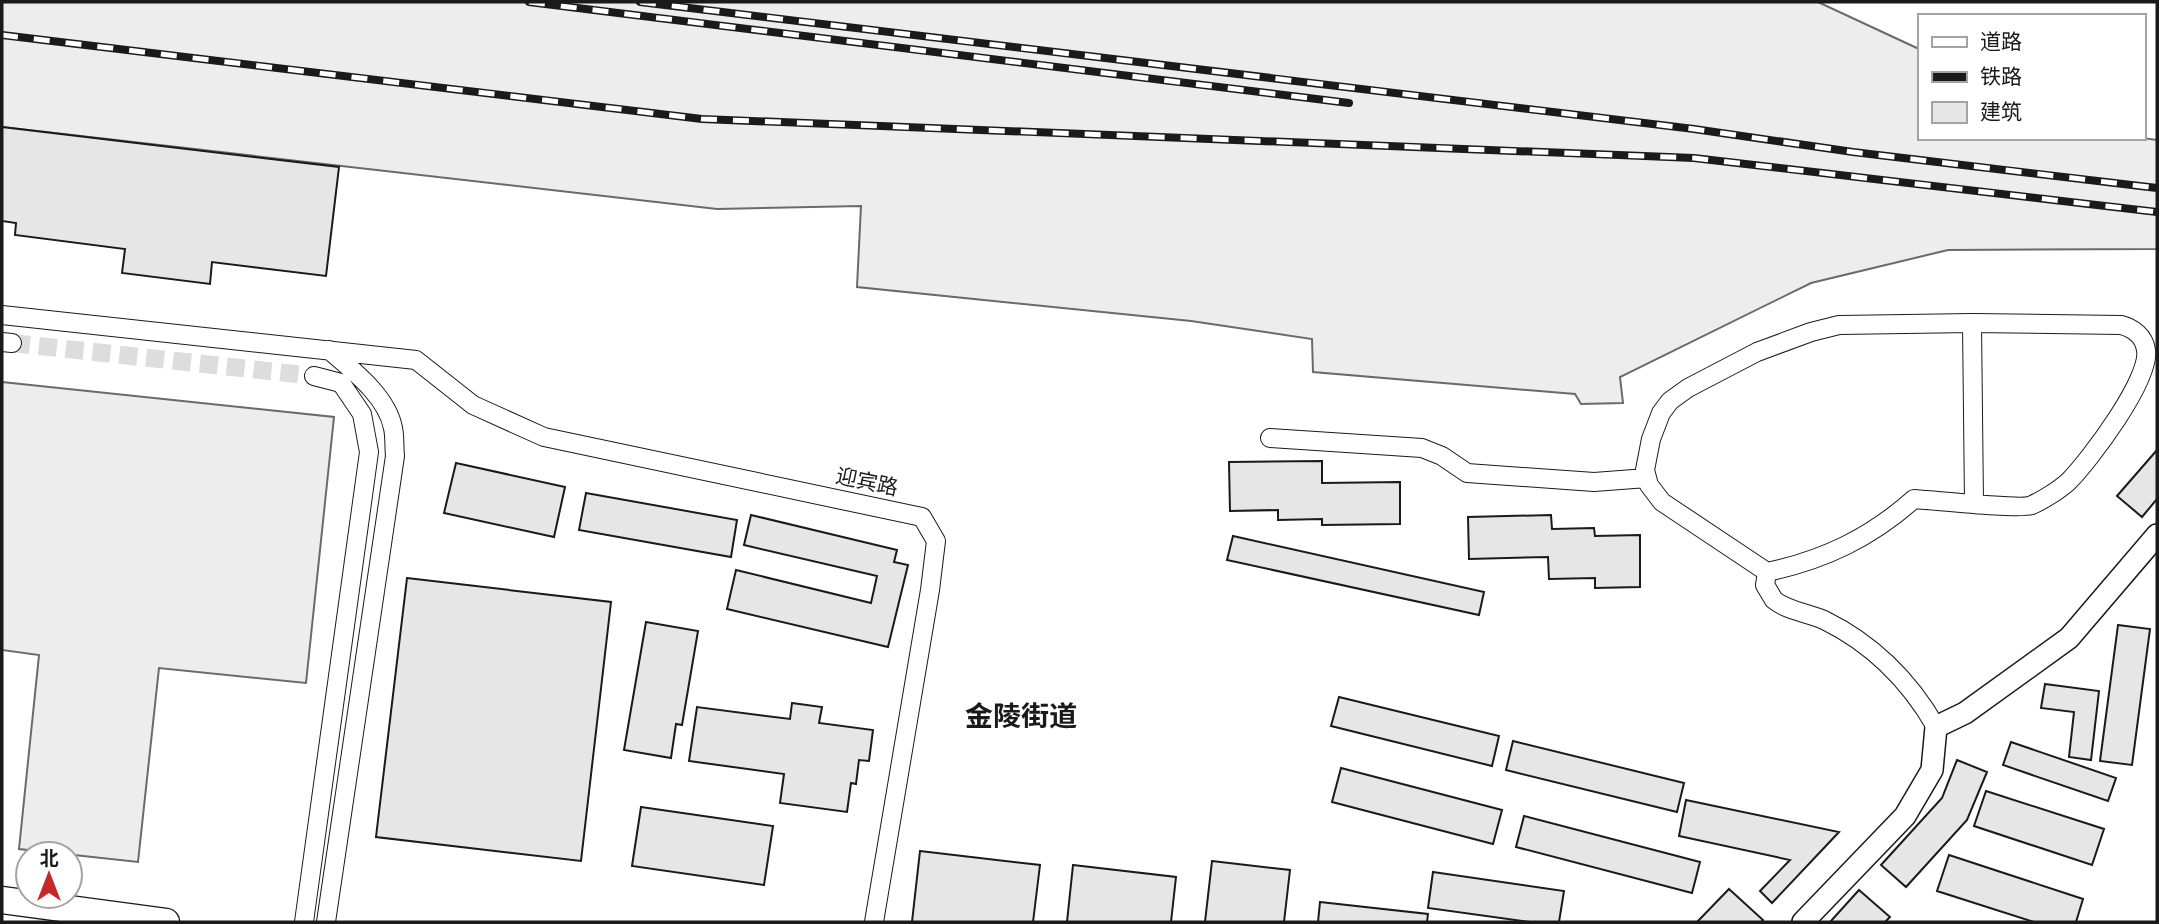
<svg xmlns="http://www.w3.org/2000/svg" width="2159" height="924" font-family="Signika,'Noto Sans SC',sans-serif">
<rect width="100%" height="100%" fill="#fff"/>
<path fill="#ededed" stroke="#6a6a6a" stroke-width="2" d="M2,2H1818L1919,49V138H2143L2157,140V249L1948,250L1811,283L1620,377L1623,403L1581,404L1575,394L1313,372L1312,339L1191,321L857,287L861,206L717,209L2,127Z
M2,382L334,417L306,683L159,668L138,862L19,849L39,655L2,650Z"/>
<path fill="#e6e6e6" stroke="#1a1a1a" stroke-width="2" d="M2,127L339,167L326,276L212,262L210,284L122,273L125,249L15,235L16,223L2,221Z
M2157,450V499L2142,517L2117,496Z
M1322,461V483L1400,482V524L1322,525V519L1278,520V510L1230,511L1229,462Z
M456,463L565,487L554,537L444,513Z
M586,493L737,520L731,557L579,530Z
M751,515L897,550L894,562L908,565L888,647L727,609L736,570L871,603L877,576L744,545Z
M1551,515L1552,529L1594,528L1595,536L1640,535V587L1595,588V578L1549,579L1548,557L1469,559L1468,517Z
M1233,536L1484,592L1479,615L1227,560Z
M407,578L611,602L581,861L376,837Z
M646,622L698,631L682,725L676,724L671,758L624,750Z
M2118,625L2150,629L2132,765L2100,761Z
M2045,684L2099,691L2091,760L2069,757L2074,712L2041,708Z
M1339,697L1499,736L1492,766L1331,726Z
M792,703L822,707L819,723L873,730L869,761L859,760L856,784L851,783L847,812L780,803L784,774L689,761L697,707L790,719Z
M1513,741L1684,783L1677,812L1506,770Z
M2011,742L2116,778L2108,801L2003,765Z
M1957,760L1987,772L1967,820L1906,887L1881,865L1942,798Z
M1341,768L1502,810L1493,844L1332,802Z
M1986,791L2104,829L2092,865L1974,826Z
M1686,800L1839,832L1772,903L1760,891L1790,860L1679,836Z
M641,807L773,826L764,885L632,866Z
M1524,816L1700,862L1692,893L1516,847Z
M920,851L1040,865L1033,922H912Z
M1949,855L2083,899L2076,922H2034L1937,891Z
M1212,861L1290,870L1284,922H1205Z
M1073,865L1176,877L1171,922H1067Z
M1433,872L1564,891L1559,922H1530L1428,908Z
M1729,889L1763,920L1761,922H1697Z
M1859,890L1890,917L1885,922H1830Z
M1320,902L1428,914L1427,922H1318Z"/>
<g fill="none" stroke-linecap="round" stroke-linejoin="round">
<path stroke="#ddd" stroke-width="18" stroke-dasharray="18 9" stroke-linecap="butt" d="M12,343L314,376"/>
<defs>
<path id="minor" d="M2,315L416,360L473,405L544,437L922,517L936,541L930,590L874,922
M1972,323L2121,325C2133,328 2144,336 2146,350C2151,379 2089,461 2068,482C2059,490 2043,500 2032,505C2022,510 1932,500 1914,499C1870,538 1824,560 1767,572L1662,502L1649,485L1645,470L1651,439L1661,413L1670,401L1688,388L1757,352L1811,332L1839,325Z
M1972,323L1974,503
M2,342L12,343
M1270,438L1422,448L1442,456L1467,473L1594,482L1647,478
M1767,572L1765,585L1774,600C1788,611 1808,613 1824,620C1873,644 1909,680 1936,727
M304,922L369,452L362,414L341,383L314,376
M326,922L395,456C394,447 395,437 393,428C387,396 352,370 329,350"/>
<path id="tertiary" d="M1803,922L1905,816L1932,770L1936,727L1965,713L2069,638L2157,535"/>
<path id="primary" d="M2,900L166,922"/>
</defs>
<use href="#minor" stroke="#1a1a1a" stroke-width="20"/>
<use href="#tertiary" stroke="#1a1a1a" stroke-width="24"/>
<use href="#primary" stroke="#1a1a1a" stroke-width="29"/>
<use href="#minor" stroke="#fff" stroke-width="18"/>
<use href="#tertiary" stroke="#fff" stroke-width="21"/>
<use href="#primary" stroke="#fff" stroke-width="26"/>
<defs>
<path id="rail" d="M529,2L1349,103
M640,2L1694,129L1853,152L2157,188
M2,35L702,119L1694,158L2157,212"/>
</defs>
<use href="#rail" stroke="#1a1a1a" stroke-width="8"/>
<use href="#rail" stroke="#fff" stroke-width="5" stroke-dasharray="16" stroke-linecap="butt"/>
</g>
<g text-anchor="middle" dominant-baseline="central" stroke-width="5" stroke-linejoin="round" paint-order="stroke">
<g font-size="21" fill="#1a1a1a" stroke="#fff">
<text transform="translate(867 482) rotate(12)">迎宾路</text>
</g>
<g font-size="28" font-weight="bold" fill="#1a1a1a" stroke="#fff">
<text x="1021" y="717">金陵街道</text>
</g>
</g>
<rect width="2159" height="924" fill="none" stroke="#1a1a1a" stroke-width="7"/>
<rect x="1918" y="14" width="228" height="126" fill="#ffffff" stroke="#a3a3a3" stroke-width="2"/>
<rect x="1932" y="37" width="35" height="10" fill="#ffffff" stroke="#a3a3a3" stroke-width="2"/>
<text x="1980" y="49" font-size="21" fill="#1a1a1a">道路</text>
<rect x="1932" y="72" width="35" height="10" fill="#1a1a1a" stroke="#a3a3a3" stroke-width="2"/>
<text x="1980" y="84" font-size="21" fill="#1a1a1a">铁路</text>
<rect x="1932" y="102" width="35" height="21" fill="#e6e6e6" stroke="#a3a3a3" stroke-width="2"/>
<text x="1980" y="119" font-size="21" fill="#1a1a1a">建筑</text>
<g transform="translate(49 875)"><circle r="33" fill="#ffffff" stroke="#a3a3a3" stroke-width="2"/>
<path d="M0-5L12 26L0 18L-12 26Z" fill="#c62828"/>
<text y="-10" font-size="19" font-weight="bold" text-anchor="middle" fill="#1a1a1a">北</text>
</g>
</svg>
